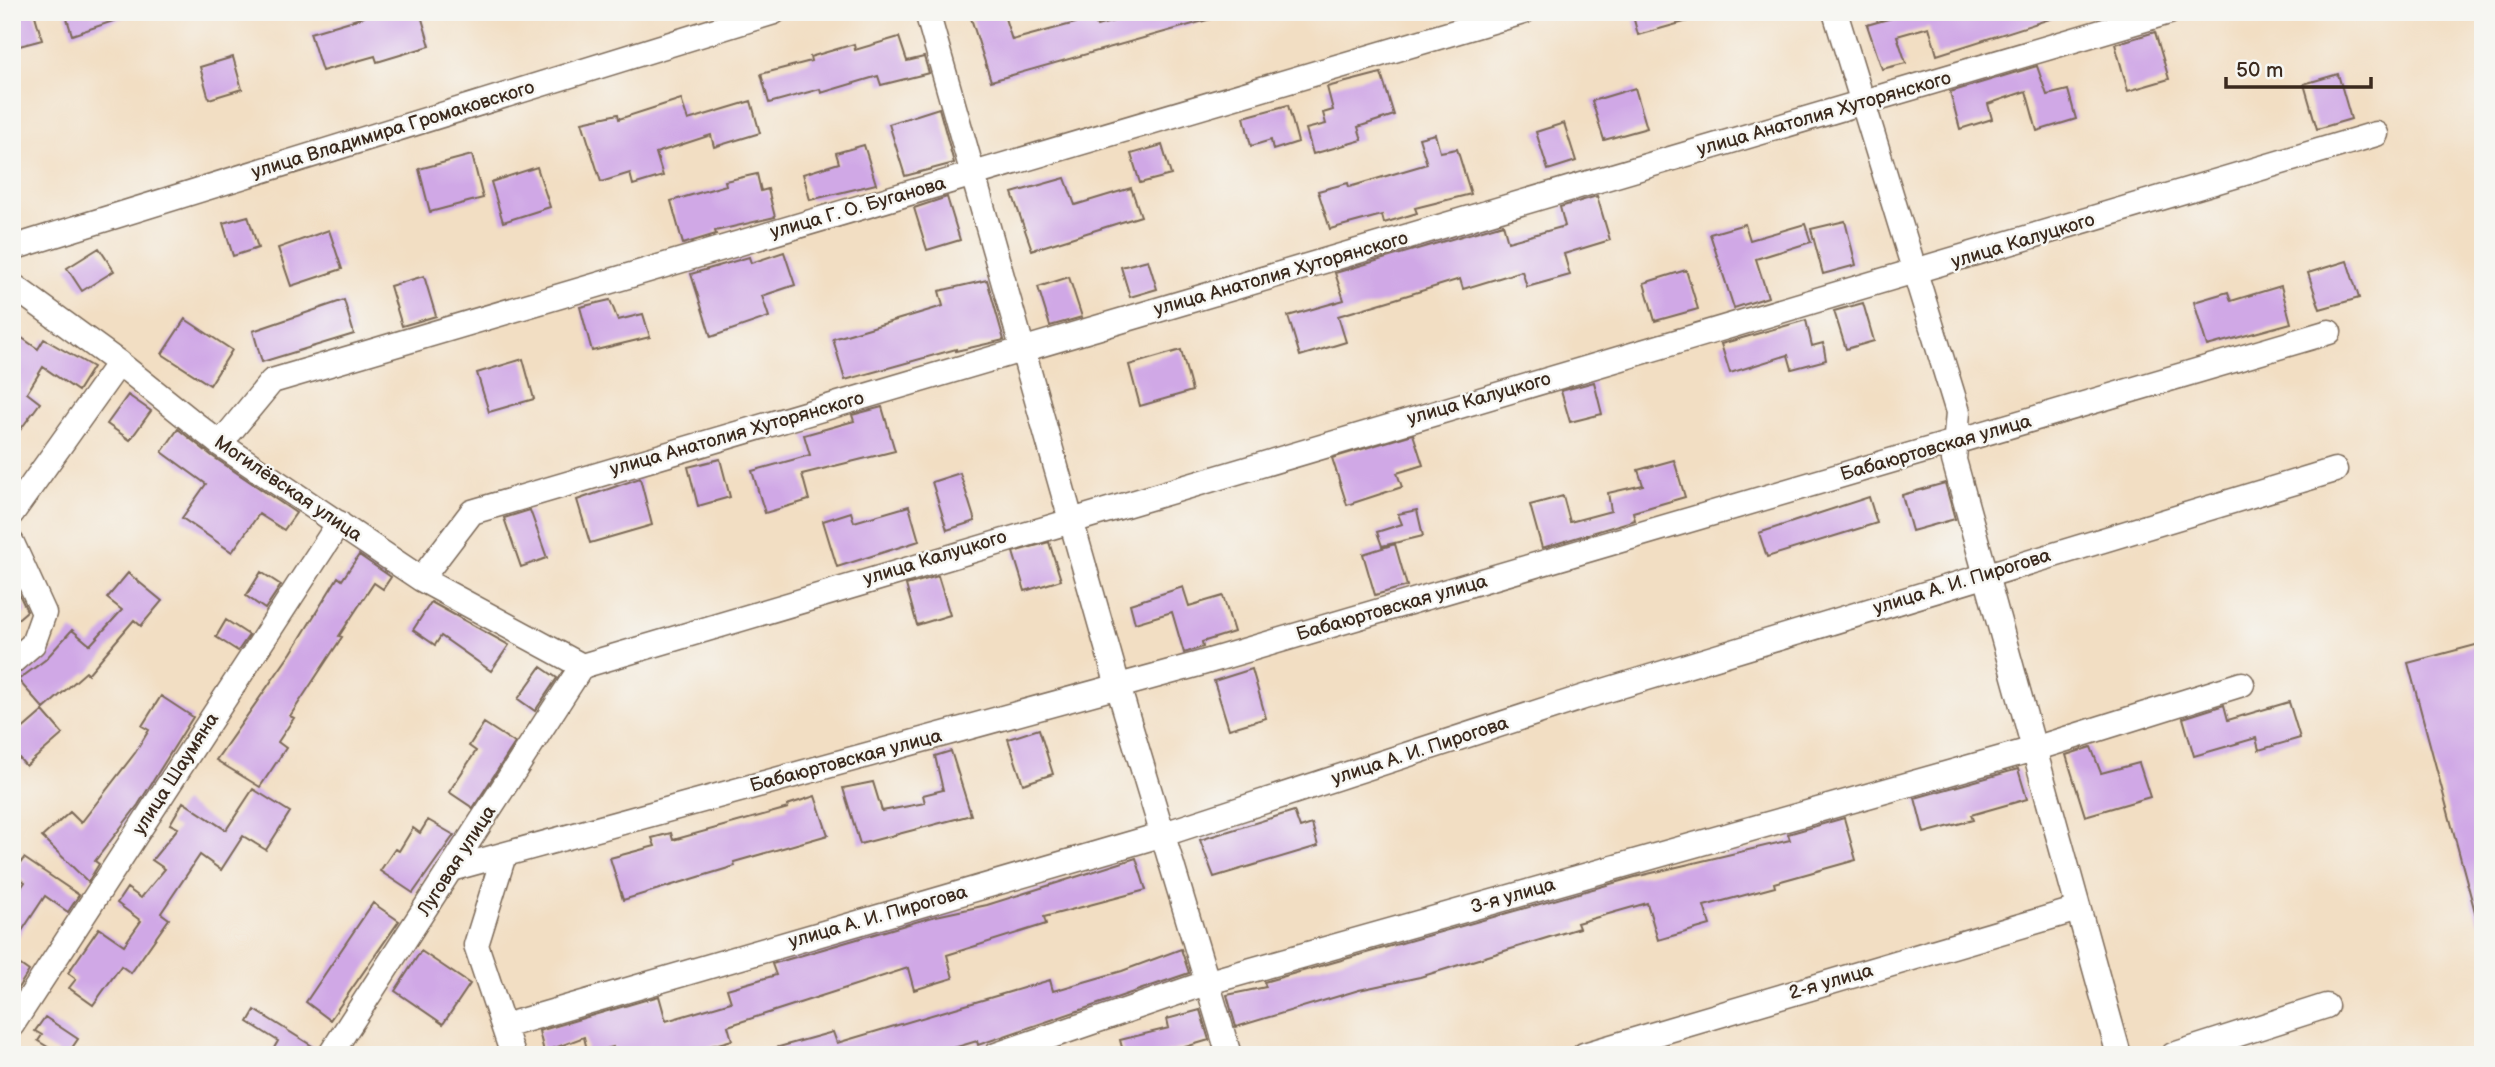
<svg xmlns="http://www.w3.org/2000/svg" width="2495" height="1067" font-family="'Balsamiq Sans',sans-serif">
<rect width="100%" height="100%" fill="#f6f6f2"/>
<filter id="ink" filterUnits="userSpaceOnUse"><feTurbulence type="fractalNoise" baseFrequency=".0143" numOctaves="2"/><feDisplacementMap in="SourceGraphic" scale="14" xChannelSelector="R" yChannelSelector="G"/><feConvolveMatrix kernelMatrix="1 2 1 2 8 2 1 2 1" color-interpolation-filters="sRGB"/></filter>
<filter id="wash" filterUnits="userSpaceOnUse"><feTurbulence type="fractalNoise" baseFrequency=".00686" numOctaves="4" result="noise"/><feDisplacementMap in="SourceGraphic" scale="28" xChannelSelector="R" yChannelSelector="G"/><feGaussianBlur stdDeviation="1.57" result="paint"/><feColorMatrix in="noise" values="0 0 0 0 0 0 0 0 0 0 0 0 0 0 0 0 0 1.4 0 .05"/><feComposite in="paint" operator="in"/></filter>
<g filter="url(#wash)">
<rect width="100%" height="100%" fill="#f2dec3"/>
<g id="blocks">
<path fill="#d0a8e6" d="M12,12H34L42,40L12,48Z
M65,12H131V15L72,35Z
M363,12H420L430,46L377,62L375,56L322,71L310,33L364,17Z
M969,12H1003L1012,40L1094,18L1097,26L1144,12H1218V17L991,81Z
M1632,12H1701L1702,17L1638,35Z
M1913,12H2058L2059,16L1937,55L1929,27L1897,36L1906,63L1882,69L1867,25Z
M2155,32L2169,79L2128,91L2115,44Z
M899,37L907,61L924,57L929,73L881,85L878,76L821,93L820,89L769,103L761,74L811,61L810,57L854,44L855,50Z
M233,57L242,89L209,99L200,67Z
M2037,66L2047,95L2068,90L2076,119L2037,131L2026,91L1988,104L1992,119L1960,129L1950,92Z
M1381,73L1394,115L1358,127L1362,140L1313,154L1306,129L1326,124L1323,113L1333,110L1327,87Z
M2338,74L2351,119L2317,129L2304,84Z
M1635,88L1647,128L1604,140L1592,101Z
M681,99L688,120L751,101L760,133L714,147L711,135L656,153L663,176L633,185L630,173L601,182L582,122L618,114L619,119Z
M1288,105L1298,142L1273,150L1271,140L1251,146L1244,117Z
M939,108L954,163L905,176L889,124Z
M1564,123L1576,161L1548,170L1536,132Z
M1435,134L1440,152L1457,149L1471,194L1415,208L1417,213L1384,223L1382,215L1330,229L1318,191L1348,183L1349,187L1427,164L1419,138Z
M864,145L876,184L810,200L803,174L839,163L836,153Z
M1162,145L1171,175L1140,183L1131,154Z
M472,155L483,198L430,212L419,169Z
M537,167L550,207L503,222L491,182Z
M757,174L761,191L768,189L775,217L715,231L716,234L683,244L671,201L726,185L725,181Z
M1065,178L1075,205L1131,188L1141,216L1032,250L1012,193Z
M1597,196L1610,240L1564,254L1570,275L1527,287L1522,271L1463,289L1460,279L1395,299L1338,316L1346,342L1300,356L1288,316L1344,300L1335,273L1503,224L1508,242L1565,226L1560,207Z
M947,197L960,240L927,250L914,208Z
M248,216L258,248L233,256L223,223Z
M1845,221L1856,265L1823,274L1811,229Z
M1745,224L1750,240L1805,224L1811,242L1756,259L1768,297L1734,308L1710,234Z
M329,230L342,269L291,286L278,248Z
M99,248L114,271L82,291L67,268Z
M784,252L795,285L762,296L769,317L711,337L691,274L749,257L751,263Z
M1148,260L1157,289L1130,297L1121,267Z
M2347,261L2359,298L2320,309L2308,273Z
M1686,270L1698,309L1655,321L1644,283Z
M424,276L436,316L402,326L390,286Z
M1069,277L1082,317L1050,326L1038,287Z
M987,280L1004,340L956,351V349L845,380L833,339L943,306L939,291Z
M2281,286L2291,323L2207,346L2194,302L2228,292L2231,301Z
M344,300L354,334L262,362L253,331Z
M610,300L618,320L643,314L650,337L592,351L580,307Z
M1863,303L1874,341L1846,349L1834,311Z
M185,319L232,350L210,385L162,354Z
M1806,320L1812,346L1823,343L1826,360L1792,369L1788,355L1730,373L1721,344Z
M12,331L38,349L44,339L93,367L78,391L43,367L27,393L40,403L12,441Z
M1181,350L1192,391L1140,406L1129,365Z
M523,359L534,399L489,412L477,373Z
M1594,382L1602,414L1570,422L1561,391Z
M128,395L151,411L130,440L107,424Z
M882,407L895,451L802,474L809,500L765,513L752,471L810,455L804,435L854,421L852,415Z
M178,429L212,456L296,513L284,530L259,514L232,552L182,518L206,484L162,452Z
M1413,434L1423,465L1397,473L1402,487L1347,505L1332,458Z
M720,459L730,497L698,506L688,467Z
M1674,460L1685,497L1633,512L1635,520L1542,548L1530,505L1563,496L1570,522L1611,511L1608,493L1643,485L1638,470Z
M960,473L975,521L947,530L932,482Z
M640,478L652,525L590,543L577,500Z
M1945,483L1955,519L1912,531L1902,495Z
M1869,497L1877,523L1767,557L1759,533Z
M909,506L919,541L837,567L823,521L851,512L854,522Z
M530,510L547,558L521,567L504,518Z
M1417,510L1423,536L1382,546L1377,532L1402,524L1398,514Z
M1049,542L1061,580L1025,591L1013,552Z
M1395,544L1407,586L1375,595L1363,554Z
M359,555L391,577L383,589L374,583L339,636L342,637L290,716L294,718L278,742L286,748L260,787L216,760L291,653L338,577L342,580Z
M261,572L281,585L265,609L246,596Z
M128,573L162,601L141,626L134,620L88,674L86,672L44,709L18,680L45,660L72,630L90,645L122,610L107,598Z
M938,576L950,615L917,625L906,585Z
M12,579L27,611L12,624Z
M1183,587L1189,606L1223,596L1234,632L1202,642L1203,647L1184,653L1172,612L1135,623L1130,604Z
M431,602L509,645L491,671L441,636L435,645L413,630Z
M226,620L249,635L238,651L216,637Z
M2483,643V923H2478L2408,663Z
M541,667L557,678L535,711L518,699Z
M1252,669L1266,718L1229,729L1214,681Z
M161,696L193,717L138,805L95,861L99,864L88,882L42,837L70,812L81,823L135,753L149,730L142,726Z
M2289,702L2300,738L2259,750L2256,738L2194,756L2183,718L2224,705L2228,720Z
M43,711L63,734L26,766L12,750V738Z
M484,723L515,743L473,808L449,792L476,751L469,746Z
M1039,729L1053,774L1023,784L1008,739Z
M2091,747L2101,773L2139,763L2150,797L2085,816L2066,755Z
M951,751L971,815L860,844L843,788L873,782L882,811L925,803L923,795L943,790L935,756Z
M2018,769L2027,799L1971,815L1973,820L1924,833L1915,798Z
M253,789L290,812L266,850L243,836L221,870L200,855L161,913L169,919L131,973L121,966L93,1005L69,988L76,979L68,973L99,928L124,945L141,921L117,903L127,888L141,898L165,869L152,860L178,828L170,824L183,802L226,830Z
M815,796L828,835L734,862L735,866L623,900L610,858L655,846L652,838L671,833L673,840L788,808L787,805Z
M1294,811L1300,828L1312,824L1318,846L1214,877L1200,840Z
M1844,818L1856,860L1774,883L1775,887L1704,906L1710,925L1658,940L1647,903L1577,923L1579,928L1420,977L1359,990L1236,1027L1227,995L1266,987L1264,982L1635,877L1790,840L1788,834Z
M428,820L454,835L413,893L380,871L395,849L399,851L413,828L420,833Z
M24,858L79,895L68,912L45,896L12,946V901L25,882L13,874Z
M1136,858L1146,890L1044,917L1046,924L947,955L953,978L914,990L908,968L728,1026L732,1040L680,1055H616L613,1047L588,1054L584,1037L544,1052L539,1031L659,996L666,1021L731,1002L727,989L776,975L772,964L936,916L987,905Z
M373,903L399,921L330,1020L306,1002Z
M1181,949L1189,973L978,1045L977,1041L930,1055H769L768,1050L833,1032L837,1043L1050,980L1053,991L1122,971Z
M421,951L470,984L443,1024L395,991Z
M12,959L29,971L12,997Z
M255,1010L317,1049L315,1055H270L278,1041L248,1022Z
M1200,1010L1209,1040L1158,1055H1124L1120,1040L1169,1028L1167,1019Z
M45,1017L78,1039L67,1055H61L38,1041L42,1035L35,1031Z"/>
</g>
</g>
<g filter="url(#ink)">
<use href="#blocks" fill-opacity="0" stroke="#7b6958" stroke-width="2"/>
<g fill="none" stroke-linecap="round" stroke-linejoin="round">
<defs>
<path id="minor" d="M927,12L1118,686L1229,1055
M1835,12L1958,412L1954,460L2119,1055
M12,248L774,12
M12,285L119,363L220,444L421,579L582,666
M220,444L272,381L1523,12
M12,513L119,363
M12,543L44,613L33,644L12,662
M421,579L472,512L2169,12
M582,666C1179,484 1779,315 2376,134
M504,855L476,945L513,1055
M451,869L1199,664L2329,332
M12,1025L339,523
M504,1026L1164,834L1584,697L2335,470
M330,1055L582,666
M996,1055L1209,982L2034,749L2242,684
M1584,1055L2078,909
M2173,1055L2326,1006"/>
</defs>
<use href="#minor" stroke="#7b6958" stroke-width="27"/>
<use href="#minor" stroke="#fff" stroke-width="24"/>
</g>
</g>
<g text-anchor="middle" dominant-baseline="central" stroke-width="5" stroke-linejoin="round" paint-order="stroke">
<g font-size="19" fill="#3b2a1e" stroke="#f6f6f2">
<text transform="translate(1824 114) rotate(-16)">улица Анатолия Хуторянского</text>
<text transform="translate(393 130) rotate(-17)">улица Владимира Громаковского</text>
<text transform="translate(858 208) rotate(-16)">улица Г. О. Буганова</text>
<text transform="translate(2023 241) rotate(-17)">улица Калуцкого</text>
<text transform="translate(1281 274) rotate(-16)">улица Анатолия Хуторянского</text>
<text transform="translate(1479 399) rotate(-16)">улица Калуцкого</text>
<text transform="translate(737 434) rotate(-16)">улица Анатолия Хуторянского</text>
<text transform="translate(1936 448) rotate(-16)">Бабаюртовская улица</text>
<text transform="translate(288 489) rotate(34)">Могилёвская улица</text>
<text transform="translate(935 558) rotate(-17)">улица Калуцкого</text>
<text transform="translate(1962 582) rotate(-17)">улица А. И. Пирогова</text>
<text transform="translate(1392 608) rotate(-16)">Бабаюртовская улица</text>
<text transform="translate(1420 751) rotate(-18)">улица А. И. Пирогова</text>
<text transform="translate(846 761) rotate(-15)">Бабаюртовская улица</text>
<text transform="translate(176 774) rotate(-57)">улица Шаумяна</text>
<text transform="translate(457 861) rotate(-57)">Луговая улица</text>
<text transform="translate(1513 896) rotate(-16)">3-я улица</text>
<text transform="translate(878 917) rotate(-16)">улица А. И. Пирогова</text>
<text transform="translate(1831 982) rotate(-16)">2-я улица</text>
</g>
</g>
<rect width="2495" height="1067" fill="none" stroke="#f6f6f2" stroke-width="42"/>
<path d="M2226 77v10h145v-10" fill="none" stroke="#3b2a1e" stroke-width="3.5"/>
<text x="2236" y="77" font-size="21" fill="#3b2a1e" stroke="#f6f6f2" stroke-width="5" paint-order="stroke">50 m</text>
</svg>
